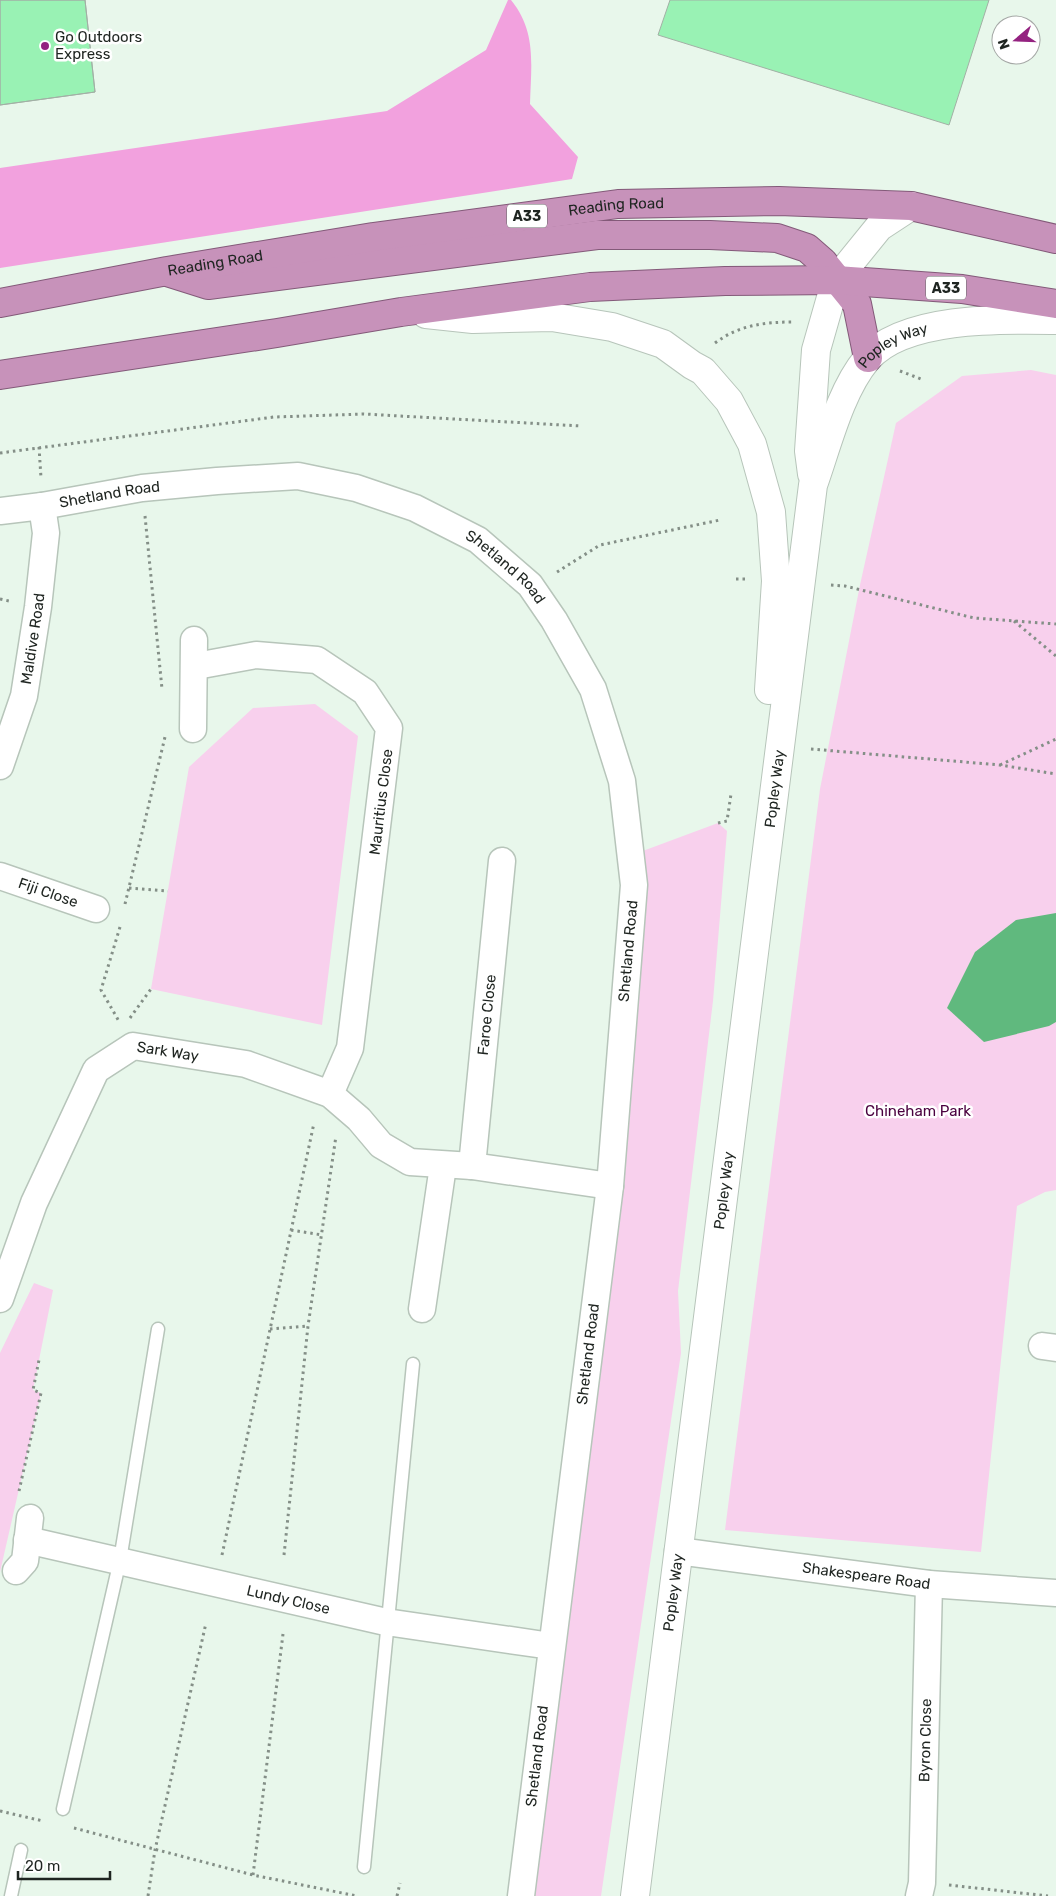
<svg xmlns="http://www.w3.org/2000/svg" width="1056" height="1896" font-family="Rubik,sans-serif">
<rect width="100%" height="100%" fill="#e8f7eb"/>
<path fill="#f8d0ed" d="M1031,370L1056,375V1190L1045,1192L1017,1206L981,1552L725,1530L820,789L860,585L896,423L962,376Z
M315,704L358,736L322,1025L151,989L189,767L253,708Z
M718,823L727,831L713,1001L678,1291L681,1353L601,1896H521L546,1679L632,855Z
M34,1283L53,1290L33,1390L41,1393L0,1572V1353Z"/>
<path fill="#f2a1de" d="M508,0H511C537,32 531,65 530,104L578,157L572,179L0,268V168L387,111L486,50Z"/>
<path fill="#60b97e" d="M1056,913V1022L1049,1026L984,1042L947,1008L975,952L1016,920Z"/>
<path fill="#99f2b4" stroke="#a2b0a5" d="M0,0H85L95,92L0,105Z
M0,0H85L95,92L0,105Z
M670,0H989L949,125L658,35Z"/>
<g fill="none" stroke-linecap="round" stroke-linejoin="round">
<defs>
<path id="service" d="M63,1809L120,1560L158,1329
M364,1867L413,1364
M11,1896L21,1850"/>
<g id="minor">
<path id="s1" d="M0,511L42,506L142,488L217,481L298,476L356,488L415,508L478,540L530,585L554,620L593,689L622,781L634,885L610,1186L521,1896"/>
<path d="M196,666L256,655L317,660L365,692L389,728L350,1048L330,1094"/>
<path d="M193,729L194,640"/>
<path id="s2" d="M0,766L24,696L38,607L46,533L42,506"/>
<path id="s3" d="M0,876L96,909"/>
<path id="s4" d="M472,1166L502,861"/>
<path id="s5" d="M0,1299L34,1203L96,1070L133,1046L246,1064L330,1094L359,1119L381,1145L410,1162L472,1166L610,1186"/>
<path d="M422,1309L443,1166"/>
<path d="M1042,1346L1056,1348"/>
<path id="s6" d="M27,1540L386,1622L551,1646"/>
<path id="s7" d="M678,1551L929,1584L1056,1593"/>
<path d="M16,1571L25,1561L30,1518"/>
<path id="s8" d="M919,1896L922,1883L929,1584"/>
</g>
<g id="tertiary">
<path d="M426,314L473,319L552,317L612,327L663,344L692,365L703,371L729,401L752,444L771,512L776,581L769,690"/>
<path d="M812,474L809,451L816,350L836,280L879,227L911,206"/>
<path id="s9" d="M635,1896L813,485C827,446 840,391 867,359C904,316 1003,319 1056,320"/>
</g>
<g id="trunk">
<path d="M170,273L208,285L597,235H710L777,238L807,248L823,262L857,304L868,358"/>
<path id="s10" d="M0,303L167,271L373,237L618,204L779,201L911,206L1056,239"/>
<path d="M0,375L277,333L401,312L590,287L725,281L836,280L962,289L1056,304"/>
</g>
</defs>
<use href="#service" stroke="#b7c5ba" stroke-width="15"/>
<use href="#minor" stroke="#b7c5ba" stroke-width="29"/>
<use href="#tertiary" stroke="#b7c5ba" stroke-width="30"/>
<use href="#trunk" stroke="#835a79" stroke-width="30"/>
<path stroke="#848f87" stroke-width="3" stroke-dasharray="2.5 4" stroke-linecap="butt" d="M715,343C739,325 765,322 794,322
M900,371L921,379
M39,447L41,478
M0,453L274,417L364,414L581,426
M145,516L162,689
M557,572L600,545L720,520
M736,579H747
M831,585L845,586L974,618L1056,624
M0,599L9,601
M1014,621L1056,656
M811,749L1000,765L1056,774
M1000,765L1056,739
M718,823L727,821L731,794
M129,888L168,891
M125,904L165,737
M120,927L101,990L120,1023
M130,1018L151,989
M291,1230L322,1235
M270,1329L308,1326
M19,1491L41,1393L33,1390L39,1360
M222,1555L314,1123
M284,1555L308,1326L336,1136
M0,1811L43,1821
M74,1828L253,1875L357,1896
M253,1875L283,1634
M949,1885L1048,1896
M148,1896L155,1850L206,1623
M397,1896L400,1883"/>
<use href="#service" stroke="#fff" stroke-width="12"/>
<use href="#minor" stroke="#fff" stroke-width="26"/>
<use href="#tertiary" stroke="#fff" stroke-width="28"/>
<use href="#trunk" stroke="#c792ba" stroke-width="28"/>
</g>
<circle fill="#942280" stroke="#fff" stroke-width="2" cx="45" cy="46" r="5"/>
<g text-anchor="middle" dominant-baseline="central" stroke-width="5" stroke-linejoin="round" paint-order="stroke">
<g fill="#fff" stroke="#626664" stroke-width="1">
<rect x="507" y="204.5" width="40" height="23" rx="4"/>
<rect x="926" y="276.5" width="40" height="23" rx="4"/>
</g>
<g font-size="14" font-weight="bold" fill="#1f2521">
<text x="527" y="216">A33</text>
<text x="946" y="288">A33</text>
</g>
<g font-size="15" fill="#1f2521" stroke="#fff" text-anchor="start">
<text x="55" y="37">Go Outdoors<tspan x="55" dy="17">Express</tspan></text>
</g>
<g font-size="15" fill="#1f2521" stroke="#fff">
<text stroke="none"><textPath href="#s10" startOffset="624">Reading Road</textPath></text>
<text stroke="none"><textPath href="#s10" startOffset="219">Reading Road</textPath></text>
<text stroke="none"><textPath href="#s9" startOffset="1590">Popley Way</textPath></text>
<text stroke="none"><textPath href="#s1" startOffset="111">Shetland Road</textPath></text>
<text stroke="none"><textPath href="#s1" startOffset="531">Shetland Road</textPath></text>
<text stroke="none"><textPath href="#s2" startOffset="132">Maldive Road</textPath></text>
<text stroke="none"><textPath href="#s9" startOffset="1116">Popley Way</textPath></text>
<text transform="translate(381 802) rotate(-83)">Mauritius Close</text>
<text stroke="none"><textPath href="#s3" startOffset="51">Fiji Close</textPath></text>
<text transform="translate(628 951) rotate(-85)">Shetland Road</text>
<text stroke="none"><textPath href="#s4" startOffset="152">Faroe Close</textPath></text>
<text stroke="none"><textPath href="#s5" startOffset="328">Sark Way</textPath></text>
<text stroke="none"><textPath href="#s9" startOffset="711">Popley Way</textPath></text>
<text transform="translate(588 1354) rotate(-83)">Shetland Road</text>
<text stroke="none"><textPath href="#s7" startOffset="190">Shakespeare Road</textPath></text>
<text stroke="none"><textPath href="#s9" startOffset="306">Popley Way</textPath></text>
<text stroke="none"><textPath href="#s6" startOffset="268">Lundy Close</textPath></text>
<text stroke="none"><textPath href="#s8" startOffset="156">Byron Close</textPath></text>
<text transform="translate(537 1756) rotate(-83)">Shetland Road</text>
</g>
<g font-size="15" fill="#4a013f" stroke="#fff">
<text x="918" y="1111">Chineham Park</text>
</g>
</g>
<g transform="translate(1016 40) rotate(251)"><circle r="24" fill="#ffffff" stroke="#a5a8a6"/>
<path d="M0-4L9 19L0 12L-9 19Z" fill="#942280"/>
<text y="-8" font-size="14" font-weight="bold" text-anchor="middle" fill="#1f2521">N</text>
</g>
<path d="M18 1871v8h92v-8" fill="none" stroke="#1f2521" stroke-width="2.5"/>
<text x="25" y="1871" font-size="15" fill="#1f2521" stroke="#ffffff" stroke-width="4" paint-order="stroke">20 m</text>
</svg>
